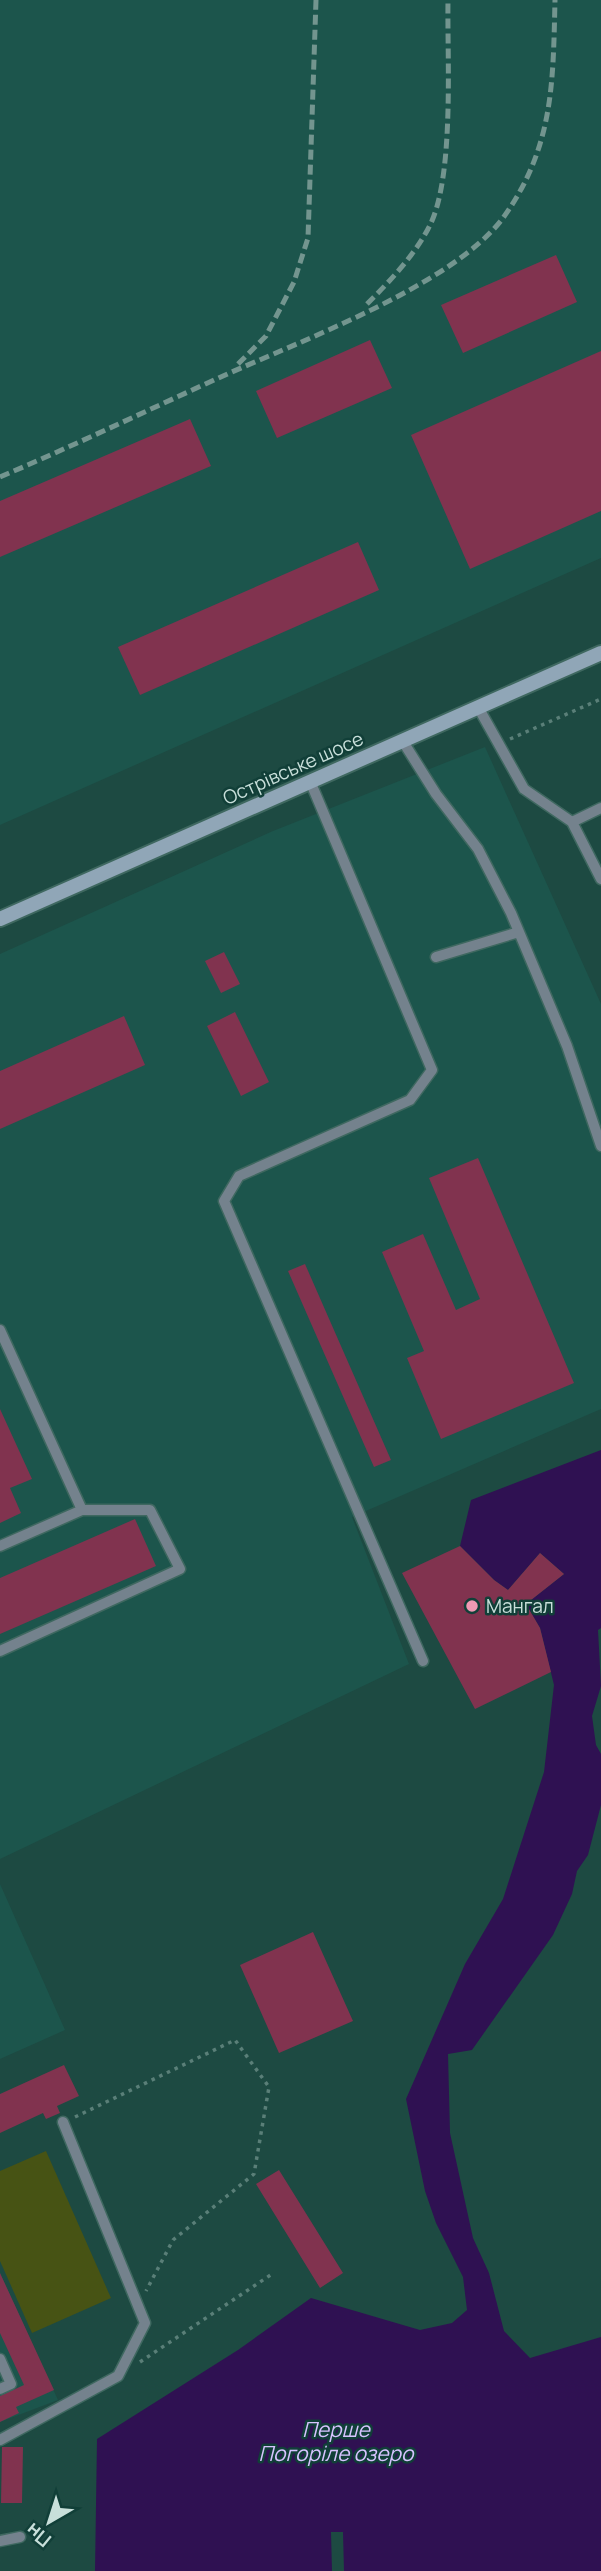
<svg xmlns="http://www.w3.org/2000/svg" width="601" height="2571" font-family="Manrope,sans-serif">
<rect width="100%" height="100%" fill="#1d4a42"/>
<path fill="#1c554c" d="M0,0H601V558L0,825Z
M485,747L601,1004V1409L352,1517L409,1664L0,1859V954L273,831Z
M0,1884L65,2030L0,2059Z
M0,2273L58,2400L0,2422Z"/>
<path fill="#475314" d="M46,2151L111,2298L32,2333L0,2261V2171Z"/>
<path fill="#2f1152" d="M601,1450V1628L598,1630L601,1686L592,1716L596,1745L601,1754V1805L588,1855L577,1871L572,1894L553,1935L472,2050L448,2054L450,2133L473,2238L489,2273L504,2331L530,2358L601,2337V2571H95L97,2439L238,2350L311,2298L420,2330L452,2323L467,2310L463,2277L436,2223L425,2191L406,2099L465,1964L503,1899L544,1772L554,1685L540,1628L526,1604L564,1574L540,1553L508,1590L494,1580L460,1546L471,1500Z"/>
<path fill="#1d4a42" d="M331,2532H343L344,2571H332Z"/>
<path fill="#81334f" d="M556,255L577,302L463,353L441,305Z
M370,340L392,388L277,438L256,391Z
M601,351V511L470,569L411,435Z
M190,419L211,466L0,557V501Z
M358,542L379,590L140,695L118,647Z
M224,952L240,984L221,993L205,961Z
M235,1012L269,1082L241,1096L207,1026Z
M124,1016L145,1065L0,1129V1071Z
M478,1158L574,1383L441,1439L407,1358L424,1351L382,1252L423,1234L456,1310L480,1299L429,1178Z
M305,1264L391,1460L374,1467L288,1271Z
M0,1409L32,1479L10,1488L21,1513L0,1523Z
M135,1519L156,1566L0,1634V1578Z
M460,1546L494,1580L508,1590L540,1553L564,1574L526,1604L540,1628L551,1672L475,1709L402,1573Z
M313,1932L353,2021L279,2053L240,1965Z
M64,2065L79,2096L57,2106L60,2113L46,2119L43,2113L0,2133V2094Z
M279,2170L343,2273L320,2288L256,2184Z
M0,2273L54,2390L16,2407L19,2413L0,2422V2396L24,2385L0,2333Z
M2,2447H23L22,2503H1Z"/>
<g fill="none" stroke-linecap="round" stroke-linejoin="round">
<defs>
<path id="lane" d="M478,707L524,789L572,822L601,879
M402,740L436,794L478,849L511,913L567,1046L601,1146
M310,781L432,1070L410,1100L239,1176L224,1201L423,1661
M572,822L601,808
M436,957L519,932
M0,1330L82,1510L0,1546
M0,1651L180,1569L150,1510H82
M0,2359L11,2384L0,2389
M0,2440L118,2376L145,2323L63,2122
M0,2541L20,2537"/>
<path id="secondary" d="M0,919L601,653"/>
</defs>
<use href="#lane" stroke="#3f6860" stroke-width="13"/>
<use href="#secondary" stroke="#3f6860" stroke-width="18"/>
<path stroke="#5a7f78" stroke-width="3.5" stroke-dasharray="3.5 5" stroke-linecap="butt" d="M510,739L601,699
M75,2117L235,2040L269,2087L254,2174L173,2240L146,2291
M140,2362L272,2274"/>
<use href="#lane" stroke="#74828d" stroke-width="10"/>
<use href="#secondary" stroke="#90a6b7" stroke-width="14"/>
<path stroke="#73958f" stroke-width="5" stroke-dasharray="10 5" stroke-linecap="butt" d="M367,304C389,282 413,257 428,229C455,181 447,59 448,0
M238,364L266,336L294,282L308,238L316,0
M0,477C75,445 148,410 223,376C300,341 453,285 503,218C554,147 553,82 555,0"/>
</g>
<circle fill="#f09ab4" stroke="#113f38" stroke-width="2.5" cx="472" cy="1606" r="7"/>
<g text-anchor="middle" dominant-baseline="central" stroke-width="5" stroke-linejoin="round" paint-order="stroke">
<g font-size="19" fill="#c8dfda" stroke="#113f38">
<text transform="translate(293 768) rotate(-24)">Острівське шосе</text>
</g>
<g font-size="19" fill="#c8dfda" stroke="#113f38" text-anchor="start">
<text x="486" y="1606">Мангал</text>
</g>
<g font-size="21" font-style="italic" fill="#d7c3ff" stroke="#113f38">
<text x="336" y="2429">Перше<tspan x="336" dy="24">Погоріле озеро</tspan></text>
</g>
</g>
<g transform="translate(49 2522) rotate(219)" stroke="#113f38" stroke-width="5" paint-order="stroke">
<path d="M0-5L12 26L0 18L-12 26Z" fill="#c8dfda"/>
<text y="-10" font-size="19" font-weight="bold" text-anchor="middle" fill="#c8dfda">Пн</text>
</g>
</svg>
